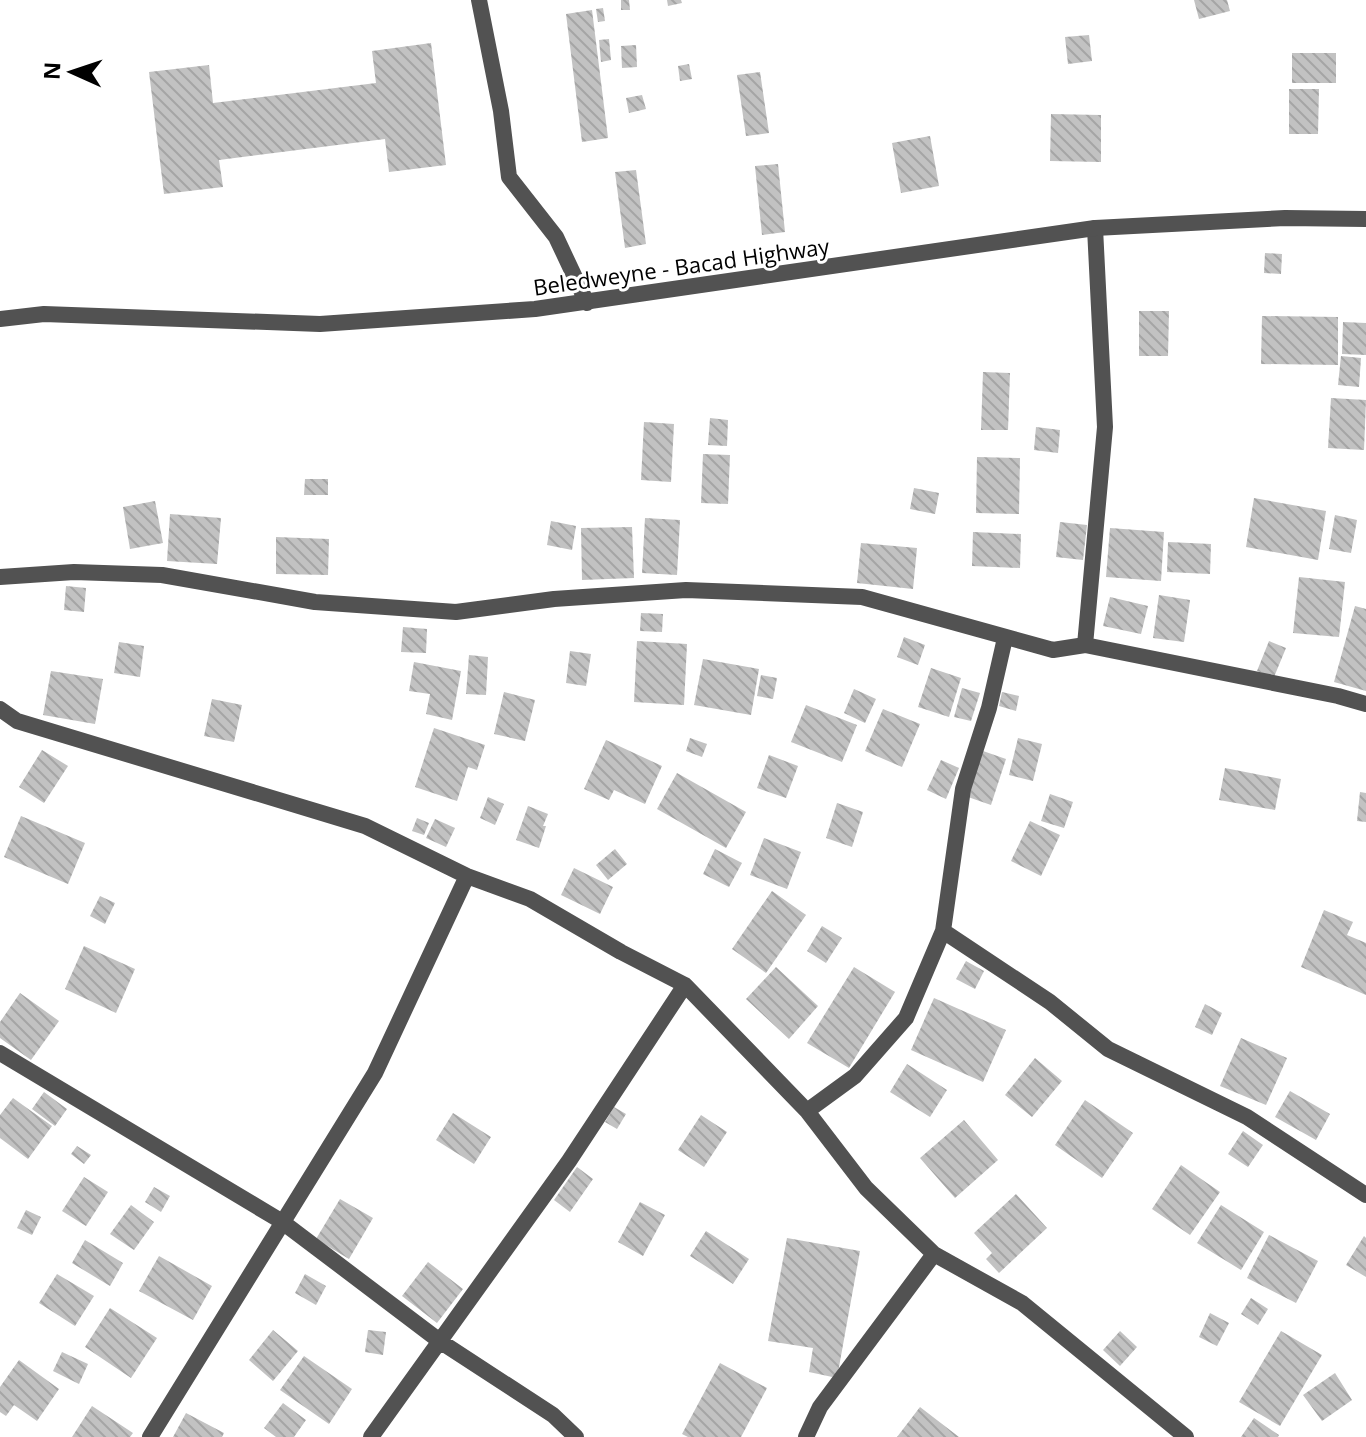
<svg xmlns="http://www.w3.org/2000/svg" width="1366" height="1437" font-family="'Open Sans',sans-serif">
<defs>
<pattern id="building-back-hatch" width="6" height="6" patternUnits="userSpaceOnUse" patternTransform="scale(2)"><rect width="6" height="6" fill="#c2c2c2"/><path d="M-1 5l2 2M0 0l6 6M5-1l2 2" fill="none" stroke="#a5a5a5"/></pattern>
</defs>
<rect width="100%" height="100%" fill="#fff"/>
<path fill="url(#building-back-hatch)" d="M621,0H629L630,10H621Z
M667,0H681L682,3L668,6Z
M1194,0H1227L1230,11L1199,19Z
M603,8L605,21L598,22L596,9Z
M592,10L608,138L582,142L566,14Z
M1089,35L1092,61L1068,64L1065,37Z
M609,39L611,60L601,62L599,40Z
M431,43L446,165L389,172L385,139L219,160L223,187L164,194L149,72L209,65L213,103L376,83L372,51Z
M636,45L637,67L622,68L621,46Z
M1292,53H1336V83H1292Z
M689,64L692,79L680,81L678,66Z
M760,72L769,133L746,136L737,75Z
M1289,89H1319L1318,134H1289Z
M642,95L646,109L629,113L626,98Z
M1051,114L1101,115V162L1050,161Z
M930,136L939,186L901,193L892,143Z
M778,164L785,232L762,235L755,166Z
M636,170L646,244L625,248L615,172Z
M1265,253L1282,254L1281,274L1264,273Z
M1139,311H1169L1168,356H1139Z
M1262,316L1338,317V365L1261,364Z
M1343,322L1366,323V355L1342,354Z
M1341,356L1361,358L1359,387L1338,385Z
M983,372L1010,373L1008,430H981Z
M1331,398L1366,400L1364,450L1328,448Z
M710,418L728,420L727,446L708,445Z
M644,422L674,424L671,482L641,480Z
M1036,427L1060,430L1058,453L1034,450Z
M703,454L730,455L728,504L701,503Z
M977,457L1020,458L1019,514L976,513Z
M305,479H328V495H304Z
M914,488L939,493L935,514L910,509Z
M1254,498L1326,511L1318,560L1246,547Z
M155,501L163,543L130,549L123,507Z
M170,514L221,518L217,564L167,561Z
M1335,515L1357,520L1351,553L1329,549Z
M645,518L680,520L677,575L642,573Z
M551,521L576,526L572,550L547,545Z
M1060,522L1087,525L1083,560L1056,557Z
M632,527L634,578L582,580L581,528Z
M1110,528L1164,532L1161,581L1106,577Z
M973,532L1021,534L1020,568L972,566Z
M276,537L329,539L328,575L276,574Z
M1168,542L1211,544L1210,574L1167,572Z
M861,543L917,548L913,589L857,583Z
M1299,577L1345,582L1339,637L1293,633Z
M66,586L86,588L84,612L64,610Z
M1159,595L1190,600L1184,642L1153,638Z
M1110,597L1148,606L1141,634L1103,626Z
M1355,606L1366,609V691L1334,682Z
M641,613L663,614L662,632L640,631Z
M403,627L427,629L426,653L401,652Z
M904,637L925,645L918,665L897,657Z
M637,641L687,644L684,705L634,702Z
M1269,641L1286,648L1274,677L1257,671Z
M119,642L144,646L140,677L114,673Z
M570,651L591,654L586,686L566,683Z
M469,655L488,657L486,695L466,694Z
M703,659L759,669L751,715L694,705Z
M414,662L461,671L452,720L426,714L430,694L409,691Z
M931,668L961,678L949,717L918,707Z
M51,671L103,679L95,724L43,715Z
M761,675L777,678L773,699L757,696Z
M962,688L980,693L971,721L954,717Z
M854,689L876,699L865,723L844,713Z
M504,692L535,700L525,741L494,734Z
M1002,692L1019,696L1016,711L999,706Z
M212,699L242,705L234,742L204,736Z
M806,705L857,725L842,762L791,742Z
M883,709L920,724L902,767L865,751Z
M434,728L485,745L477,770L468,767L457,801L415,787Z
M690,738L707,744L702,757L686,751Z
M1018,738L1042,744L1033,781L1009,775Z
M606,740L662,766L645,804L614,790L609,800L584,789Z
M42,750L68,766L44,803L19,787Z
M983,751L1006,759L991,805L968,797Z
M769,755L798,766L786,798L757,788Z
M941,760L959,768L946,799L927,790Z
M1225,768L1281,779L1275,810L1219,800Z
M677,773L746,812L726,848L657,809Z
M1360,792L1366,793V822L1357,821Z
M1050,794L1073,802L1064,828L1041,821Z
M488,797L504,804L495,825L480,818Z
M837,803L863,812L852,847L826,838Z
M528,806L548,814L543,826H546L539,848L516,840Z
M21,816L85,843L68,884L4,857Z
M417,818L429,823L424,835L412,831Z
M435,819L455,828L446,847L426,838Z
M1030,821L1060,835L1041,876L1011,861Z
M764,838L801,852L787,889L750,875Z
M615,849L627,864L608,880L596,865Z
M715,849L742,863L729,887L703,874Z
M574,868L613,887L600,914L561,895Z
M772,891L806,915L766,973L732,949Z
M100,896L115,903L105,924L90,916Z
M1324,910L1353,922L1347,935L1366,943V995L1301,967Z
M822,926L842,938L826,963L807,951Z
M84,946L135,969L116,1013L65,989Z
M966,961L984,971L975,989L956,979Z
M776,967L818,1006L789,1039L746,999Z
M854,967L895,992L849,1068L807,1043Z
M20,993L59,1021L31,1060L0,1038V1022Z
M934,998L1006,1030L983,1082L911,1050Z
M1205,1004L1222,1013L1212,1035L1195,1027Z
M1241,1038L1287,1058L1266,1105L1220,1086Z
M1035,1058L1062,1081L1032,1117L1005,1095Z
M907,1064L947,1090L930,1117L890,1092Z
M1290,1091L1330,1114L1316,1140L1275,1117Z
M44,1092L67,1109L55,1126L32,1109Z
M13,1098L52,1126L28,1159L0,1138V1115Z
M1085,1100L1133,1133L1102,1178L1055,1145Z
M614,1107L626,1114L617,1129L605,1122Z
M453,1113L491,1137L474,1164L436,1140Z
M701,1115L727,1132L704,1167L678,1150Z
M964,1120L998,1160L955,1198L920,1158Z
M1243,1131L1263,1145L1248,1167L1228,1154Z
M77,1146L91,1155L84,1164L71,1154Z
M1181,1165L1220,1192L1190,1235L1152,1209Z
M577,1167L593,1179L570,1212L554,1200Z
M84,1177L108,1192L86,1226L62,1211Z
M154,1187L170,1196L161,1212L145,1202Z
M1016,1194L1047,1228L999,1273L986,1259L992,1253L974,1233Z
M340,1199L373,1218L349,1259L316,1239Z
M640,1202L665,1215L643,1256L618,1242Z
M131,1205L154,1222L134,1250L110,1234Z
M1221,1205L1264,1232L1241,1270L1197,1243Z
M26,1210L41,1217L32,1235L17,1228Z
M706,1231L749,1259L733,1284L690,1256Z
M1269,1235L1318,1261L1296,1303L1247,1278Z
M1364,1236L1366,1238V1277L1346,1265Z
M787,1238L860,1251L837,1378L809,1372L813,1348L768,1341Z
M85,1240L123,1263L110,1286L72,1263Z
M159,1256L212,1286L193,1320L139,1291Z
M428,1262L463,1289L437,1323L402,1296Z
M57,1274L94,1296L75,1326L39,1303Z
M305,1274L326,1286L316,1305L295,1293Z
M1251,1298L1268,1309L1258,1325L1241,1314Z
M110,1308L157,1338L131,1378L85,1347Z
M1210,1313L1229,1323L1217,1346L1199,1337Z
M273,1330L298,1351L273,1381L249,1360Z
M368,1330L386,1332L383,1355L365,1352Z
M1120,1331L1137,1347L1120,1366L1103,1350Z
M1281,1331L1322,1355L1280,1426L1239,1402Z
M62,1352L88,1364L79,1384L53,1371Z
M304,1356L352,1389L329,1424L280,1390Z
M19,1360L59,1389L37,1421L14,1405L6,1416L0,1412V1387Z
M720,1363L767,1388L741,1437H688L682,1434Z
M1335,1373L1352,1400L1322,1421L1303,1395Z
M283,1403L306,1420L294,1437H276L264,1428Z
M92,1406L133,1433L130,1437H72Z
M920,1407L959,1437H897Z
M186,1413L224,1433L222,1437H173Z
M1254,1418L1279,1435L1278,1437H1241Z"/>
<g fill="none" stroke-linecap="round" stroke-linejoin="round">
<path stroke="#525252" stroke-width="16" d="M479,0L501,111L509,177L556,237L587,303
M0,577L74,572L162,575L315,602L456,612L554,599L686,590L862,597L1053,650L1085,645L1338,696L1366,704
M1085,645L1105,427L1095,228
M0,709L17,721L365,826L467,876L530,899L621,952L685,985L807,1111L866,1188L934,1254L1022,1303L1186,1437
M943,931L1050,1002L1108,1049L1247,1117L1366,1195
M0,1053L281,1221L441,1342L553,1415L576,1437
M807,1111L855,1076L906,1018L943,931L963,789L989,708L1005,638
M150,1437L375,1073L467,876
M371,1437L569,1161L685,985
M806,1437L820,1407L934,1254"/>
<path stroke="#525252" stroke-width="16" d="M0,319L44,314L320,324L535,309L1095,228L1285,218L1366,219"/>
</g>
<g text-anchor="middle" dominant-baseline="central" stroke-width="6" stroke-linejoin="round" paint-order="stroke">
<g font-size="22" fill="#000" stroke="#fff">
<text transform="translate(681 266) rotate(-8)">Beledweyne - Bacad Highway</text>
</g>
</g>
<g transform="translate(72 72) rotate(273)" stroke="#ffffff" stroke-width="6" paint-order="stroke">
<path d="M0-6L14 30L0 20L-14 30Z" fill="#000000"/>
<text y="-12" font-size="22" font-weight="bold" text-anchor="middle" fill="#000000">N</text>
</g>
</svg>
